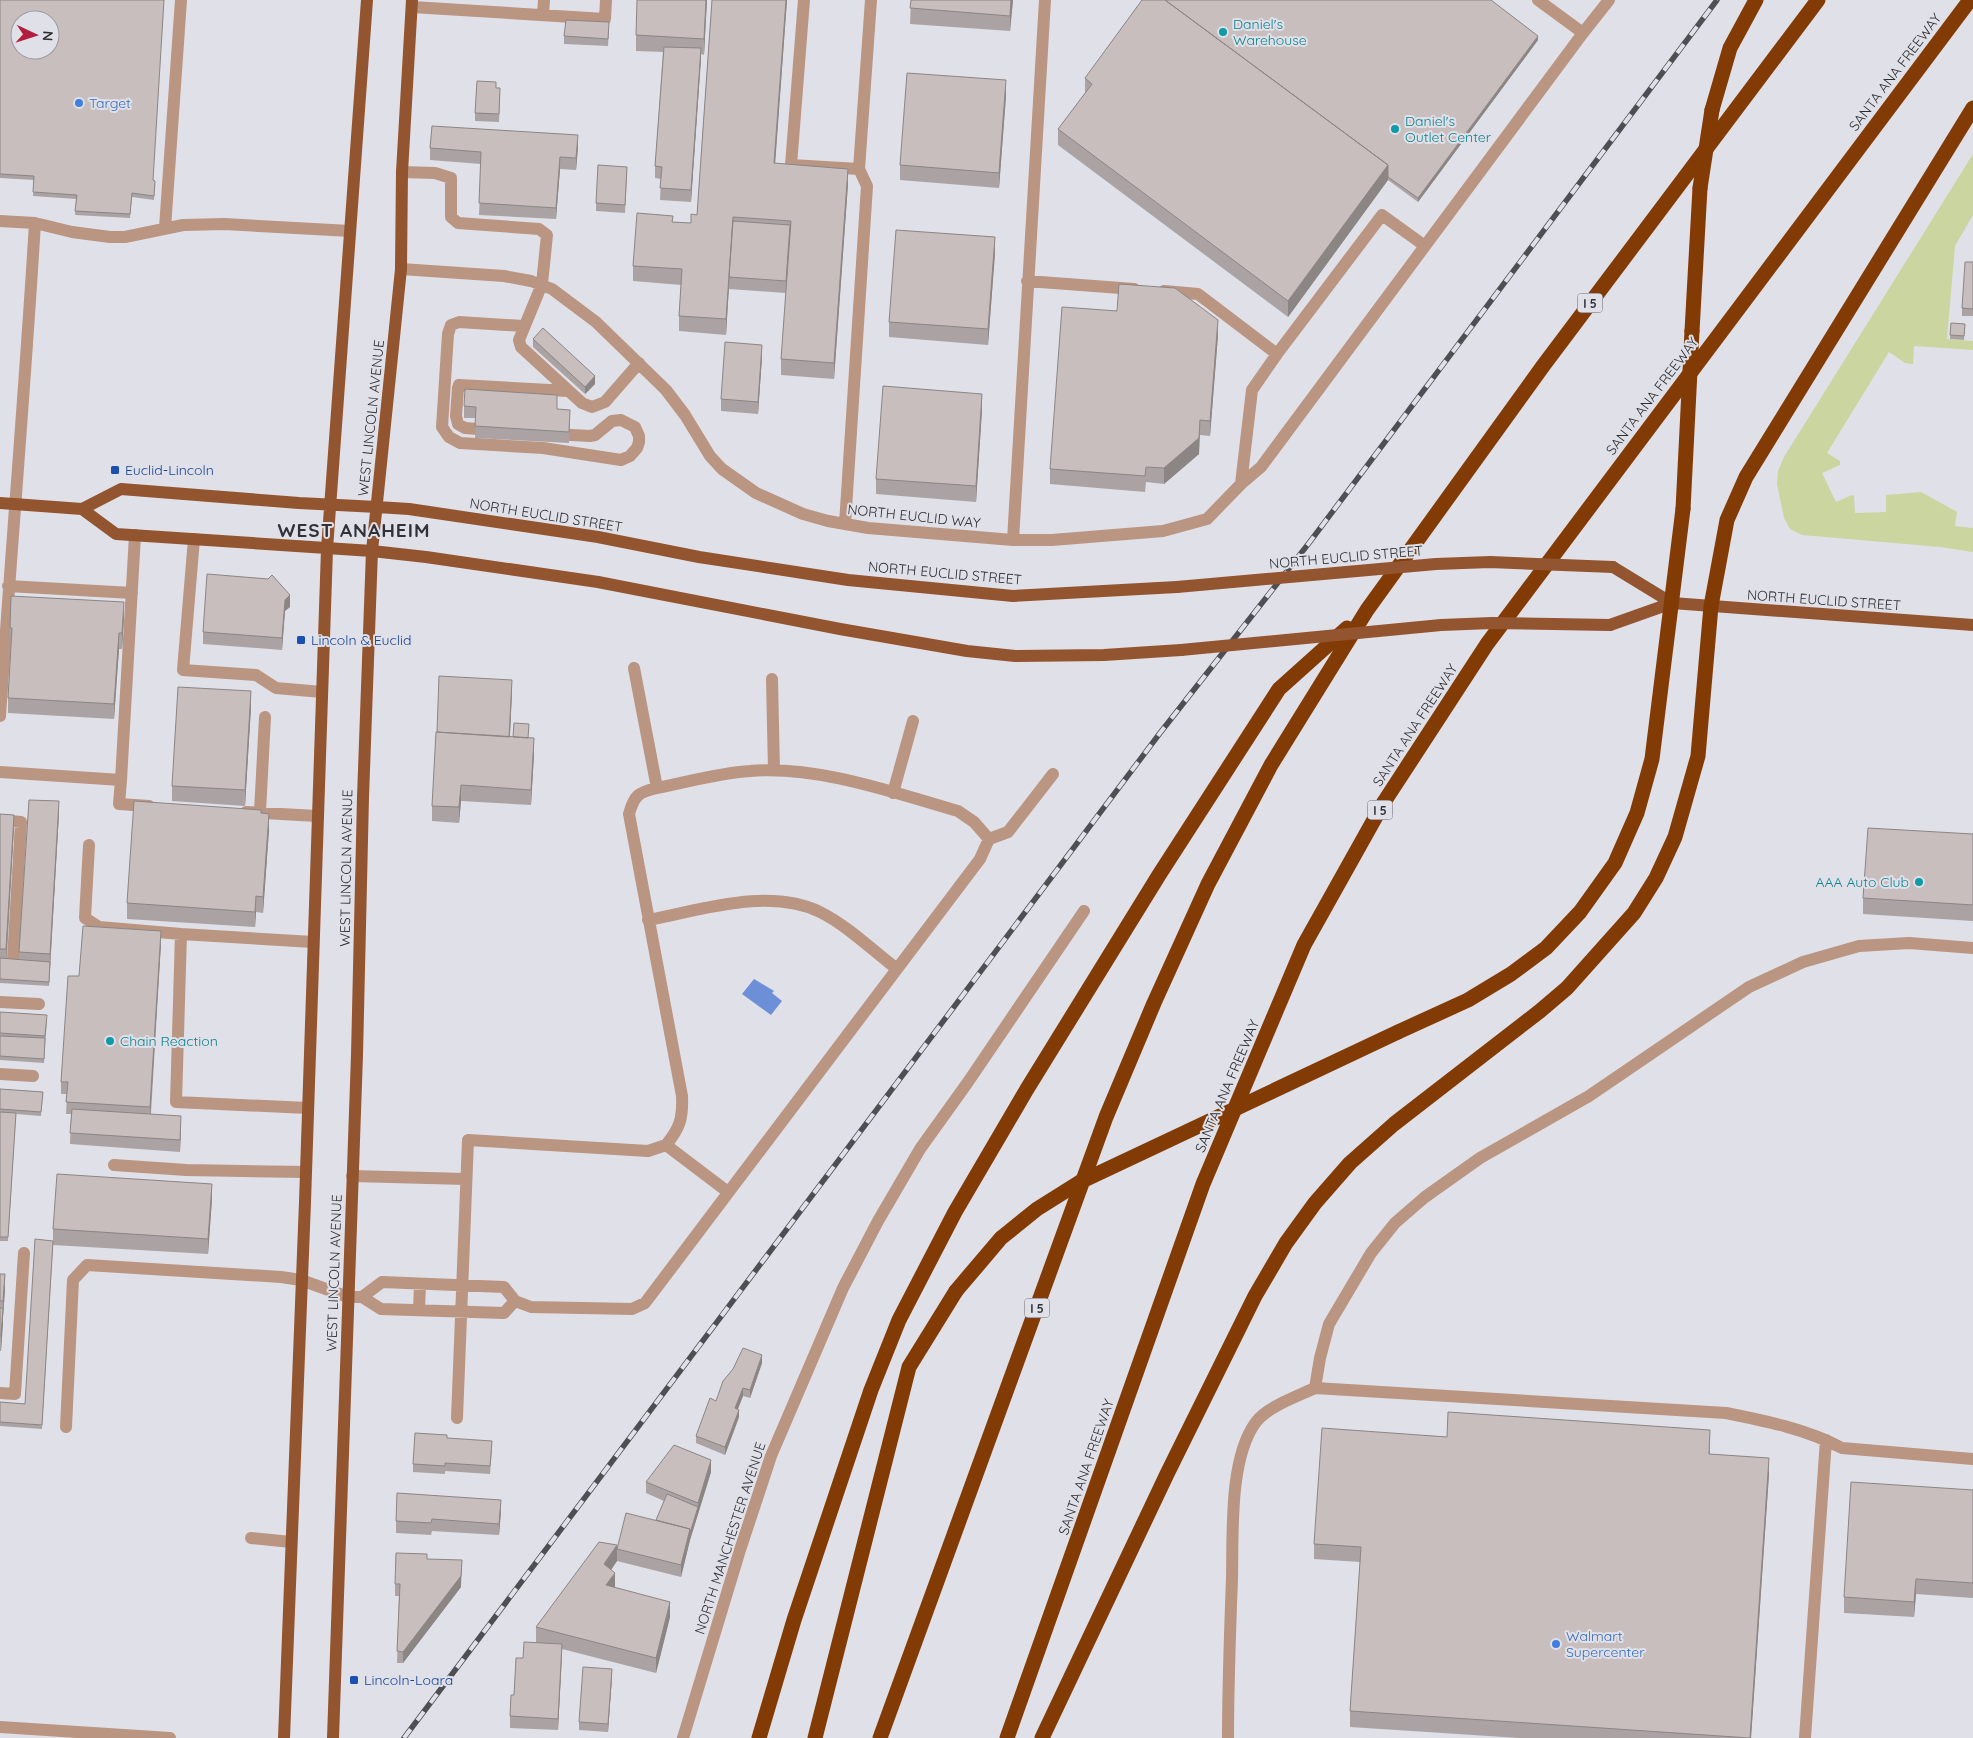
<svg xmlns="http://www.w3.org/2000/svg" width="1973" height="1738" font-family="Quicksand,sans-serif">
<rect width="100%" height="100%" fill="#e0e0e8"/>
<path fill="#cbd59f" d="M1973,154V215L1955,246L1947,339L1973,341V350L1914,346L1913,364L1905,363L1889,352L1827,453L1840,461V465L1822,473L1836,502L1852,495L1854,496L1855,513L1886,512V495L1921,492L1957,512L1955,526L1973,528V552L1940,547L1802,535L1790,529L1784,518L1777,484L1778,471L1784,457Z"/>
<path fill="#6d8fd7" d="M754,979L774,991L772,993L782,1001L771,1015L742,994Z"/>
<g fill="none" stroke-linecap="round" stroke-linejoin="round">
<path stroke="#b99582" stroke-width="12" d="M804,0L791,165L859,169
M412,7L605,19L606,0
M543,15L544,0
M1583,33L1609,0
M402,172L435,173L451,178V217L458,223L539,229L547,235L542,284L519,340L521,347L582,403L592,407L605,402L639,363
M0,221L35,223L72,232L110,237H125L183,225L224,224L350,231
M165,228L181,0
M401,269L504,276L531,281L552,289L596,322L666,390L685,415L710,456L722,469L756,493L803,514L828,521L868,528L1013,540H1052L1163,531L1207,519L1241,484L1261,467L1583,33L1538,0
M1027,281L1134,289
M1164,291L1198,294L1277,354L1252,390L1241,484
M523,326L459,322L451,325L448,334L442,427L449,437L460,443L543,448L621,460L630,456L637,448L639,442V436L635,427L621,420L612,421L595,435L590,436L553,434
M1277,354L1382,215L1425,246
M491,430L465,428L458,424L456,416L458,388L459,385L568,391
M845,524L867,186L859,169L871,0
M194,539L183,670L256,675L276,688L322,692
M1013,540L1045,0
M8,586L132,593
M634,668L657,788
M772,679L774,770
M0,716C11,552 25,388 35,223
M0,772L121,780L119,804L149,806
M121,780L135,535
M893,793L913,721
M246,812L317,816
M260,812L265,717
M0,820L21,822L13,960
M89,845L85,918L99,927L181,934
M648,920C701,910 770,887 820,912C848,926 872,950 897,969
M0,1002L39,1004
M0,1074L33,1076
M308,1108L176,1102L181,934L313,942
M666,1145C680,1128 683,1118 682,1096L629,814C634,796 638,792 657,788C687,782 719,773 750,771C817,765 895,793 958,811L974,822L989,839
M114,1165L186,1170L306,1172
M352,1176L466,1179
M515,1301L531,1307L632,1309L645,1303L980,859L989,839L1008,832L1053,774
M419,1310L420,1284
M1315,1388L1320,1358L1329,1324L1371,1253L1395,1223L1425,1197L1480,1158L1589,1096L1749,987L1803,962L1859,946L1909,943L1973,948
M0,1393L15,1394L24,1253
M457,1418L468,1140L648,1151L666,1145L728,1192
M66,1427L73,1280L87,1265L281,1277L301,1280L348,1297H362L381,1309L504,1313L515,1301L504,1287L382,1282L362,1297
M251,1538L291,1542
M0,1727L170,1738
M683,1738L740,1550L771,1456L843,1288L878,1221L920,1149L968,1082L1084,911
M1228,1738C1228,1685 1230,1631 1232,1578C1233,1533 1229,1458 1256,1422C1267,1407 1298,1396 1315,1388L1726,1413C1766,1421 1806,1429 1842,1448L1973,1459
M1805,1738L1826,1440"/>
<path stroke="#935430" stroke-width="12" d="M0,503L82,509L116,534L372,551L426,557L598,582L840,629L967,651L1015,656L1104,655L1181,650
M82,509L121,489L299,503L377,507L409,509L598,537L699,557L848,580L1013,596L1177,587
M1613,567L1672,603
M1610,625L1672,603L1973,625
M284,1738L305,1202L327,549L367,0
M333,1738L357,1055L363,797L372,551L401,269L402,172L412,0"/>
<path stroke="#833b06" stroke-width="15" d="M1712,110L1730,48L1756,0
M1692,331L1700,188
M1398,1032L1468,1000L1511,974L1546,948L1580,912L1615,863L1637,813L1652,759L1683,509
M759,1738L794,1620L871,1390L899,1320L955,1212L1027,1089L1159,875L1279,689L1347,628
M815,1738L909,1367L956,1291
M880,1738L1106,1117L1154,1003L1208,884L1271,765L1367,610L1543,366L1818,0
M1007,1738L1203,1184L1304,945L1384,802L1487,644L1970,0
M1042,1738L1167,1474L1255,1296L1286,1243L1315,1203L1350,1163L1394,1124L1540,1011L1567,988L1634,913L1656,878L1675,837L1698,756L1711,606L1727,520L1746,477L1973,108"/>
<defs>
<path id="rail" d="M404,1738L1160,733L1309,543L1717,0"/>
</defs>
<use href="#rail" stroke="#4f4f53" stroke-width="5.5"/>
<use href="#rail" stroke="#e0e0e8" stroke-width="4" stroke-dasharray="11" stroke-linecap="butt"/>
<path stroke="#935430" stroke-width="12" d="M1177,587L1436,564L1490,562L1613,567
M1181,650L1441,625L1492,623L1610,625"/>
<path stroke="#833b06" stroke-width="15" d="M1700,188L1712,110
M1683,509L1692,331
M956,1291L1001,1238L1037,1209L1080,1182L1398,1032"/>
</g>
<path fill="#aba3a3" d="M0,0L153,181H155L154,200L132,197L130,218L75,215L76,199L33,196L34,180L0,178Z
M707,0L704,55L701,54L691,202L660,200L661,179L655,178V166L663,52L636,51V35Z
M712,0H787L775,163L848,184L834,379L781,375V359L786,293L729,289V286L726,335L679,331V316L681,285L633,281V266L673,222L691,223L697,215Z
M911,0H1013L1010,31L910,24Z
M609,30L608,46L564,44V36Z
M1538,40L1418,202L1388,180L1288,317L1058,145V129L1085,94V78Z
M496,88L500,96L499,122L475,121V113Z
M1006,96L999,188L900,180V165Z
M578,147L576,170L560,169L556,219L479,215L481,164L430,160V148Z
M627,175L625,213L596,211V203Z
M995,253L988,345L889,337V322Z
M1973,262V316H1962V308Z
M1951,323L1965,324L1964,340L1950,339Z
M1218,335L1210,436L1200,435L1199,454L1164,484L1146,482L1145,492L1050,484V469Z
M533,339L595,384L585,394L533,347Z
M762,357L758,414L721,411V399Z
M464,406L557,409L570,421L569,443L475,438L476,418H464Z
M982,410L976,502L876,494V479Z
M290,607L285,611L282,650L203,644V632Z
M124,617L122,649H119L114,719L8,713V698L11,643H10V628Z
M512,691L510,737L528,738L534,754L531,805L461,801L459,823L432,821V806Z
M251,707L245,806L172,801V786Z
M59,813L49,986L0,983V814L14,827L7,959L19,960V952Z
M261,813L269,830L263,913L256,912L255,927L127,919V903Z
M1973,834V921L1863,914V898Z
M161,943L151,1114L181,1127L180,1152L70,1144L71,1114H66L67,1094H61V1082L79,976Z
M0,1012L47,1019L44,1063L0,1060Z
M0,1089L43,1092L41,1116L16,1114L8,1241H0Z
M212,1199L208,1254L53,1245L42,1429L0,1426V1402L25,1404L53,1241V1229Z
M0,1274L5,1290L3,1317L1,1351H0Z
M762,1363L750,1398L743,1396L738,1409L739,1417L725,1455L696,1443V1436L716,1401Z
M1447,1437L1710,1445V1454L1769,1474L1751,1738H1519L1350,1727V1711L1360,1562L1314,1559V1544Z
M492,1449L490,1474L445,1471V1474L413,1472V1464Z
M711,1472L690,1540L681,1577L617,1561L611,1570L615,1588L670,1617L656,1673L562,1649L558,1730L510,1728V1716L514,1695L523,1658L536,1642V1627L617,1549L656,1520L664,1501L646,1493V1482Z
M1973,1490V1598L1916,1594L1914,1617L1844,1613V1597Z
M501,1511L499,1535L432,1531L431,1535L396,1533V1521Z
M427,1559L461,1587L403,1663H397L399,1596H395V1584Z
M612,1677L608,1732L579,1730V1722Z"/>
<path fill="#8b8584" d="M706,0H707L704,55V39Z
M786,0H787L774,179V163Z
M1011,0H1013L1010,31V16Z
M1538,36V40L1418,202V198Z
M701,48V60L691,202V190Z
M1006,80V96L999,188V173Z
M578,135V147L576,170V158Z
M560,157V169L556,219V208Z
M1388,165V180L1288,317V301Z
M848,169V184L834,379V363Z
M733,217L729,286L726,335V319Z
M995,237V253L988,345V329Z
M1218,320V335L1210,436V421Z
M762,345V357L758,414V402Z
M595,376V384L585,394V387Z
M982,394V410L976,502V486Z
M1200,420L1199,454L1164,484V468Z
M290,595V607L285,611L282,650V638L285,600Z
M124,602V617L122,649V633Z
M119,633V649L114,719V704Z
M512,680V691L509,753V741Z
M251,691V707L245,806V790Z
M534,738V754L531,805V790Z
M461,785V801L459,823V807Z
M59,801V813L49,986L50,954Z
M269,814V830L263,913V897Z
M14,815V827L6,961V949Z
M256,896V912L255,927V912Z
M161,931V943L150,1119V1107Z
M181,1116V1127L180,1152V1140Z
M212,1184V1199L208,1254V1239Z
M5,1274V1290L3,1317V1301Z
M3,1308V1324L1,1351V1336Z
M762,1355V1363L750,1398V1390Z
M743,1388V1396L735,1416V1408Z
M739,1410V1417L725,1455V1447Z
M1769,1458V1474L1751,1738H1750Z
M711,1460V1472L690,1540L681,1577V1565L690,1529L698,1507V1503Z
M501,1500V1511L499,1535V1524Z
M617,1545V1561L604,1580V1564Z
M462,1560L461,1587L403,1663V1652Z
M615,1573V1589L606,1585Z
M1916,1579V1594L1914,1617V1602Z
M670,1602V1617L656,1673V1658Z
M562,1644V1655L558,1730V1719Z
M612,1669V1677L608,1732V1724Z"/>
<path fill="#c7bebd" stroke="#8b8584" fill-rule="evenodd" d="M0,0H164L153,180L155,181L154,196L132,193L130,214L75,211L77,195L33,192L34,176L0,174ZM20,20H50V50H20Z
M637,0H706L704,39L636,35Z
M712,0H786L774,163L848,169L834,363L781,359L791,221L733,217L726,319L679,316L682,269L633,266L637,213L673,216L672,222L691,223V214L697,215Z
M911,0H1011L1010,16L910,8Z
M1142,0H1165L1388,165L1288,301L1058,129L1092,84L1085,78Z
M1165,0H1491L1538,36L1418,198L1388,177V165Z
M566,20L609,22L608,39L564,36Z
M664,47L701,48L691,190L660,188L662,167L655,166Z
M907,73L1006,80L999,173L900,165Z
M477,81L496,82V88H500L499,114L475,113Z
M432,126L578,135L576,158L560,157L556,208L479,203L481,152L430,148Z
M598,165L627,167L625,205L596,203Z
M733,221L790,225L786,281L729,277Z
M896,230L995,237L988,329L889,322Z
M1965,262H1973V309L1962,308Z
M1119,284L1175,288L1218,320L1210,421L1200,420L1199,438L1164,468L1146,467L1145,476L1050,469L1062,307L1117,311Z
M1951,323L1965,324L1964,336L1950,335Z
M543,328L595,376L585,387L533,339Z
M725,342L762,345L758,402L721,399Z
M883,386L982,394L976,486L876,479Z
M465,389L557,395V409L570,410L569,432L475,426L476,407L464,406Z
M207,574L268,579L272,575L290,595L285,600L282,638L203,632Z
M11,596L124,602L122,633H119L114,704L8,698L12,628H10Z
M439,676L512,680L509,737L437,732Z
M178,687L251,691L245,790L172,786Z
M514,723L529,724L528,738L513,737Z
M436,732L534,738L531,790L461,785L459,807L432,806Z
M29,800L59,801L50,954L19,952Z
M134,801L261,810V813L269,814L263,897L256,896L255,912L127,903Z
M0,814L14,815L6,949H0Z
M1868,828L1973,834V905L1863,898Z
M83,926L161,931L150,1107L66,1102L68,1082H61L68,976H79Z
M0,958L50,962L49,982L0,979Z
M0,1012L47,1015L45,1036L0,1033Z
M0,1036L45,1038L44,1059L0,1056Z
M0,1089L43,1092L41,1112L0,1109Z
M72,1109L181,1116L180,1140L70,1133Z
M0,1112L16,1113L8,1237H0Z
M57,1174L212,1184L208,1239L53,1229Z
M35,1239L53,1241L42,1425L0,1422V1402L25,1404Z
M0,1274H5L3,1301H0Z
M0,1308H3L1,1336H0Z
M743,1348L762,1355L750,1390L743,1388L735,1408L739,1410L725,1447L696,1436L710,1398L716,1401L723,1381L733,1369Z
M1448,1412L1710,1430L1709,1454L1769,1458L1750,1738L1350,1711L1361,1547L1314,1544L1322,1428L1447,1437Z
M415,1433L447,1435V1438L492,1441L490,1466L445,1463V1466L413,1464Z
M674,1445L711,1460L698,1503L646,1482Z
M1851,1482L1973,1490V1583L1916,1579L1914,1602L1844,1597Z
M397,1493L501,1500L499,1524L432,1519L431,1523L396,1521Z
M667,1494L698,1507L690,1533V1529L656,1520Z
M626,1513L690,1529L681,1565L617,1549Z
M599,1542L617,1545L604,1564L615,1573L606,1585L670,1602L656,1658L536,1627Z
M396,1553L427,1554V1559L462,1560L461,1576L403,1652L397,1651L400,1584H395Z
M524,1642L562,1644L558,1719L510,1716L511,1695H514L516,1658H523Z
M583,1667L612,1669L608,1724L579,1722Z"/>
<g fill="#0f9aa8" stroke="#e0e0e8" stroke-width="2">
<circle cx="1223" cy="32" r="5"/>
<circle cx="1395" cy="129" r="5"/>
<circle cx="1919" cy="882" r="5"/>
<circle cx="110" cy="1041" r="5"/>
</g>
<g fill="#3f7fe0" stroke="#e0e0e8" stroke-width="2">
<circle cx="79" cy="103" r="5"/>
<circle cx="1556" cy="1644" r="5"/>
</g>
<g fill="#1a4fb4" stroke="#e0e0e8" stroke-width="2">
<rect x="110" y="465" width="10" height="10" rx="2.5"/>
<rect x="296" y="635" width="10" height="10" rx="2.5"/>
<rect x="349" y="1675" width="10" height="10" rx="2.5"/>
</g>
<g text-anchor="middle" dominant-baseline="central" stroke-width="4" stroke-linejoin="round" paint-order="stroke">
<g fill="#e0e0e8" stroke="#646469" stroke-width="1">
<rect x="1577.5" y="293.5" width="25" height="19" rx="4"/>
<rect x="1367.5" y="800.5" width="25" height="19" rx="4"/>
<rect x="1024.5" y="1298.5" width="25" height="19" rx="4"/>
</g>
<g font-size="12" font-weight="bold" fill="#2f2f32">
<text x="1590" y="303">I 5</text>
<text x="1380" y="810">I 5</text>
<text x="1037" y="1308">I 5</text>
</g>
<g font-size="14" fill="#0d838f" stroke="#e0e0e8" text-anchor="start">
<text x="1233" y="24">Daniel's<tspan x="1233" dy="16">Warehouse</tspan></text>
<text x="1405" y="121">Daniel's<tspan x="1405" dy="16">Outlet Center</tspan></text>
<text x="1909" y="882" text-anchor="end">AAA Auto Club</text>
<text x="120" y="1041">Chain Reaction</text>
</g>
<g font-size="14" fill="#2f2f32" stroke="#e0e0e8">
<text transform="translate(1895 72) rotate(-53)">SANTA ANA FREEWAY</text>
<text transform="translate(1652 396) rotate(-53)">SANTA ANA FREEWAY</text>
<text transform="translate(371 418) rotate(-84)">WEST LINCOLN AVENUE</text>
<text transform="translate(546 515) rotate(9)">NORTH EUCLID STREET</text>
<text transform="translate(914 516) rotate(6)">NORTH EUCLID WAY</text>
<text transform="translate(1346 557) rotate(-5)">NORTH EUCLID STREET</text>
<text transform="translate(945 573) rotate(5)">NORTH EUCLID STREET</text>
<text transform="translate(1824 600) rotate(4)">NORTH EUCLID STREET</text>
<text transform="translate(1415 725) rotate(-57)">SANTA ANA FREEWAY</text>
<text transform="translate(346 868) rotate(-89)">WEST LINCOLN AVENUE</text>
<text transform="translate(1227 1086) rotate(-67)">SANTA ANA FREEWAY</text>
<text transform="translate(334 1273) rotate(-88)">WEST LINCOLN AVENUE</text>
<text transform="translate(1086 1467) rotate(-71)">SANTA ANA FREEWAY</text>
<text transform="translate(730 1538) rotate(-72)">NORTH MANCHESTER AVENUE</text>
</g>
<g font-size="14" fill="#366cbe" stroke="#e0e0e8" text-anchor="start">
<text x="89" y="103">Target</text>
<text x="1566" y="1636">Walmart<tspan x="1566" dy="16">Supercenter</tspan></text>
</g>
<g font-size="14" fill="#164399" stroke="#e0e0e8" text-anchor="start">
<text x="125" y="470">Euclid-Lincoln</text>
<text x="311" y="640">Lincoln &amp; Euclid</text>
<text x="364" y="1680">Lincoln-Loara</text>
</g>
<g font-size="19" font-weight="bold" letter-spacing="1" fill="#313137" stroke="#e0e0e8">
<text x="354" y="530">WEST ANAHEIM</text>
</g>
</g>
<g transform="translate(35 35) rotate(94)"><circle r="24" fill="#e0e0e8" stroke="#99999f"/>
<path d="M0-4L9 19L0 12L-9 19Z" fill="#b11e3e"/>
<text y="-8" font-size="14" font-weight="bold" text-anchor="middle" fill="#2f2f32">N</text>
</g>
</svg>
